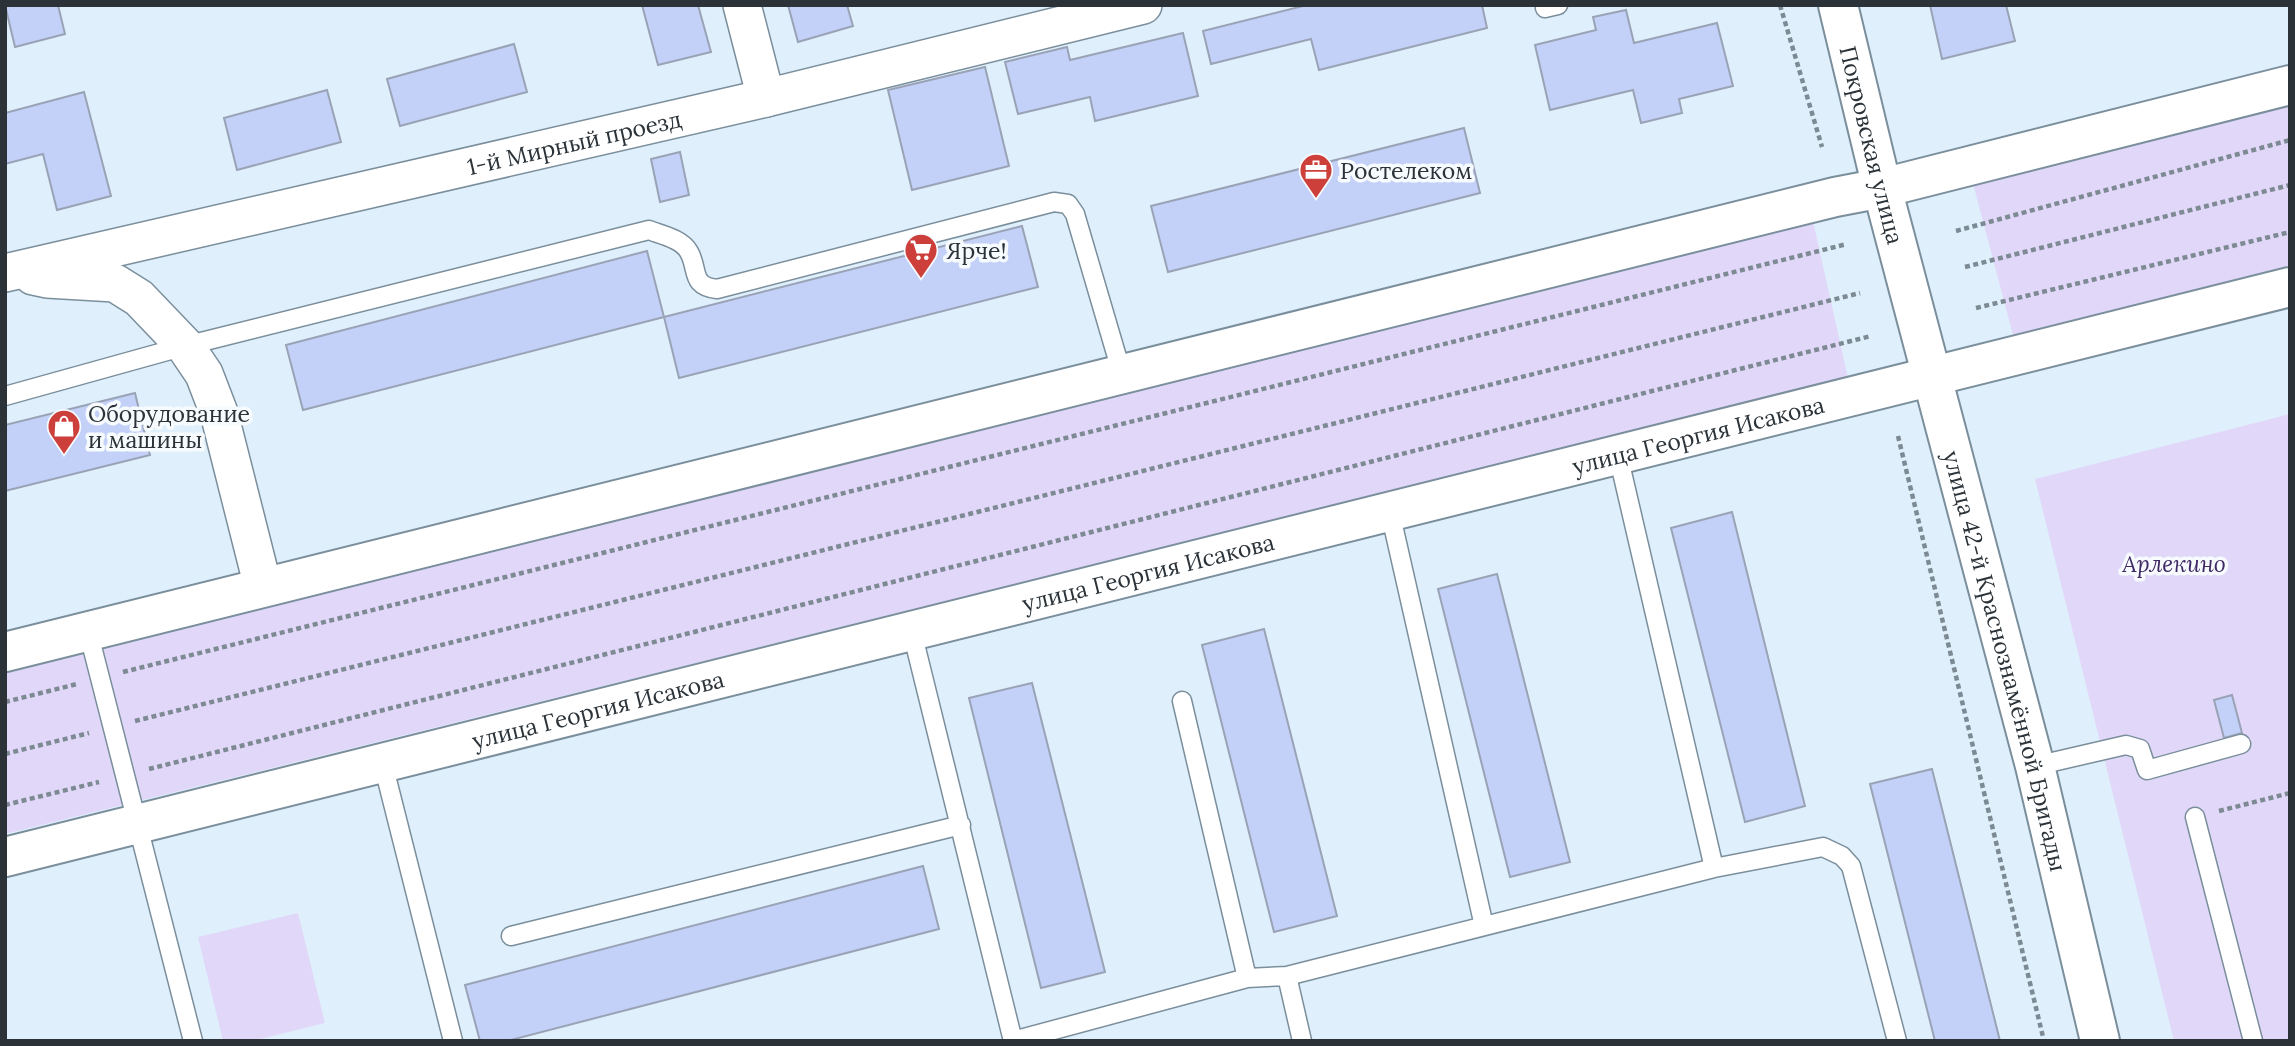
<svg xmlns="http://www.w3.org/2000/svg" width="2295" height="1046" font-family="Lora,serif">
<rect width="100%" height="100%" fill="#dff0fc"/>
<path fill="#e1d8f9" d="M2290,97V266L2013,335L1971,176Z
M1813,221L1848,378L5,834V669Z
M2290,414V1041H2174L2035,479Z
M298,913L325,1023L252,1041H223L198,937Z"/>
<path fill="#c3d1f8" stroke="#9aa2b6" stroke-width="2" d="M5,5H58L65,34L15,47Z
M642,5H698L711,52L658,65Z
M788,5H847L853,26L798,42Z
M1307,5H1482L1487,28L1319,70L1311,39L1211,64L1203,31Z
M1930,5H2006L2015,41L1942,59Z
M1626,10L1634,43L1717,23L1733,86L1679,99L1682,113L1641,123L1633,90L1550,110L1535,45L1596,30L1593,17Z
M1183,33L1198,96L1095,121L1090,97L1018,114L1005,62L1067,47L1070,60Z
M514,44L527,92L400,126L387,79Z
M985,67L1009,166L912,190L888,90Z
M327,90L341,142L237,170L224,118Z
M84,92L111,196L57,210L43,154L5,164V113Z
M1464,128L1480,193L1168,272L1151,206Z
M680,152L689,195L660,202L651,159Z
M1022,226L1038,287L679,378L664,317Z
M647,251L664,317L303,410L286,345Z
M135,393L150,455L5,491V425Z
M1732,512L1805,806L1745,822L1671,528Z
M1497,574L1570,862L1510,877L1438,589Z
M1264,629L1337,916L1274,932L1202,645Z
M1032,683L1105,972L1041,988L969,698Z
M2232,695L2242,733L2224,738L2214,700Z
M1932,769L2000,1041H1935L1870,784Z
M923,866L939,929L507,1041H480L465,985Z"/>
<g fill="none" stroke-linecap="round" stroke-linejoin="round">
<defs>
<path id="lane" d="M1545,8L1558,5
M5,396L185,346L649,230C662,235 682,239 689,252C699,270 690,286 717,289L1054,202L1068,204L1075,214L1122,374
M1618,455L1714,868
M1390,512L1484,926
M88,631L193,1041
M912,632L1013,1041
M1182,701L1247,978
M383,764L453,1041
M2035,766L2126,745L2140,749L2147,770L2241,744
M2195,817L2253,1041
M511,936L961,825
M1287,976L1302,1041
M1013,1041L1247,978L1287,976L1714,868L1823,847L1842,856L1851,866L1897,1041"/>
<g id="street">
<path d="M742,5L766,98"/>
<path id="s1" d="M5,273L766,98L1143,5"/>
<path d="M33,276L47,279L115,283L139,298L185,346L204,374L219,413L263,587"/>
</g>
<g id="secondary">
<path id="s2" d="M1838,5L1882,188L2035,766L2100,1041"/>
<path d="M5,652L1835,197L1882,188L2290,85"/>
<path id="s3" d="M5,857L2290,287"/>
</g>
</defs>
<use href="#lane" stroke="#7b8e9c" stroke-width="21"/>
<use href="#street" stroke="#7b8e9c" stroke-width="40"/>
<use href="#secondary" stroke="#7b8e9c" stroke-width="42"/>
<path stroke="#7e8a93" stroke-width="4.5" stroke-dasharray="5 3.5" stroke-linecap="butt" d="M1780,5L1822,147
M1956,231L2290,140
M1965,267L2290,185
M1976,308L2290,232
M1898,436L2044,1041
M123,672L1847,244
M5,702L77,684
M135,721L1860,293
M5,754L89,733
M149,769L1871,336
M5,805L99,782
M2219,811L2290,793"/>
<use href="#lane" stroke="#fff" stroke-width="18"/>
<use href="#street" stroke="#fff" stroke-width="37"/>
<use href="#secondary" stroke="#fff" stroke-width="38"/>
</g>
<defs>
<symbol id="office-pin" viewBox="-11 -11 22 30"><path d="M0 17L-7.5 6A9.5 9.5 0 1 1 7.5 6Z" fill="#cd3f3b" stroke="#f7fbfe"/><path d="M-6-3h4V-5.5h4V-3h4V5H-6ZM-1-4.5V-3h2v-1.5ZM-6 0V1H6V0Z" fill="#fff"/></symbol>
<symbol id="supermarket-pin" viewBox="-11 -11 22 30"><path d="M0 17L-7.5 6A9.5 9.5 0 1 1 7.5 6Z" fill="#cd3f3b" stroke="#f7fbfe"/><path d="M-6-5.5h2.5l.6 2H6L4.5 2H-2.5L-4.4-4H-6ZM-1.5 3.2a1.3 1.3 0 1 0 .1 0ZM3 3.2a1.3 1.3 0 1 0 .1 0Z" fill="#fff"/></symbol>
<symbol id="shop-pin" viewBox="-11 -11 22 30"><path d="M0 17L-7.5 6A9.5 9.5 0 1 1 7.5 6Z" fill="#cd3f3b" stroke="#f7fbfe"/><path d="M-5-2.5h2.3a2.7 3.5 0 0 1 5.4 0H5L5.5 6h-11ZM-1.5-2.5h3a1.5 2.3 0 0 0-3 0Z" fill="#fff"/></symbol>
</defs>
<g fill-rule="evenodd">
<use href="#office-pin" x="1297" y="151" width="38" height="52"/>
<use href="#supermarket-pin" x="902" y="231" width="38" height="52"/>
<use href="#shop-pin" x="45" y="407" width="38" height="52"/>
</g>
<g text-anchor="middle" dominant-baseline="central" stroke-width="7" stroke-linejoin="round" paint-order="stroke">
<g font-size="23" fill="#2b3339" stroke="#f7fbfe">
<text stroke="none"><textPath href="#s1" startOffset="584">1-й Мирный проезд</textPath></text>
<text stroke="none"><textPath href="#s2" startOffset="144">Покровская улица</textPath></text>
<text stroke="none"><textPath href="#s3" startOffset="1745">улица Георгия Исакова</textPath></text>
<text stroke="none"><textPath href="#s3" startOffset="1178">улица Георгия Исакова</textPath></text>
<text stroke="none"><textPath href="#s2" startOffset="677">улица 42-й Краснознамённой Бригады</textPath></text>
<text stroke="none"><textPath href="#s3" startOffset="611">улица Георгия Исакова</textPath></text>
</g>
<g font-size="23" fill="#2b3339" stroke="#f7fbfe" text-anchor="start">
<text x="1340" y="170">Ростелеком</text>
<text x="946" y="250">Ярче!</text>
<text x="88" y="413">Оборудование<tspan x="88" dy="26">и машины</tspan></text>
</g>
<g font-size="23" font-style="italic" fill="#3f2964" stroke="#f7fbfe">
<text x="2174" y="563">Арлекино</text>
</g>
</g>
<rect width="2295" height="1046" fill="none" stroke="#2b3339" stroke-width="14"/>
</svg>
